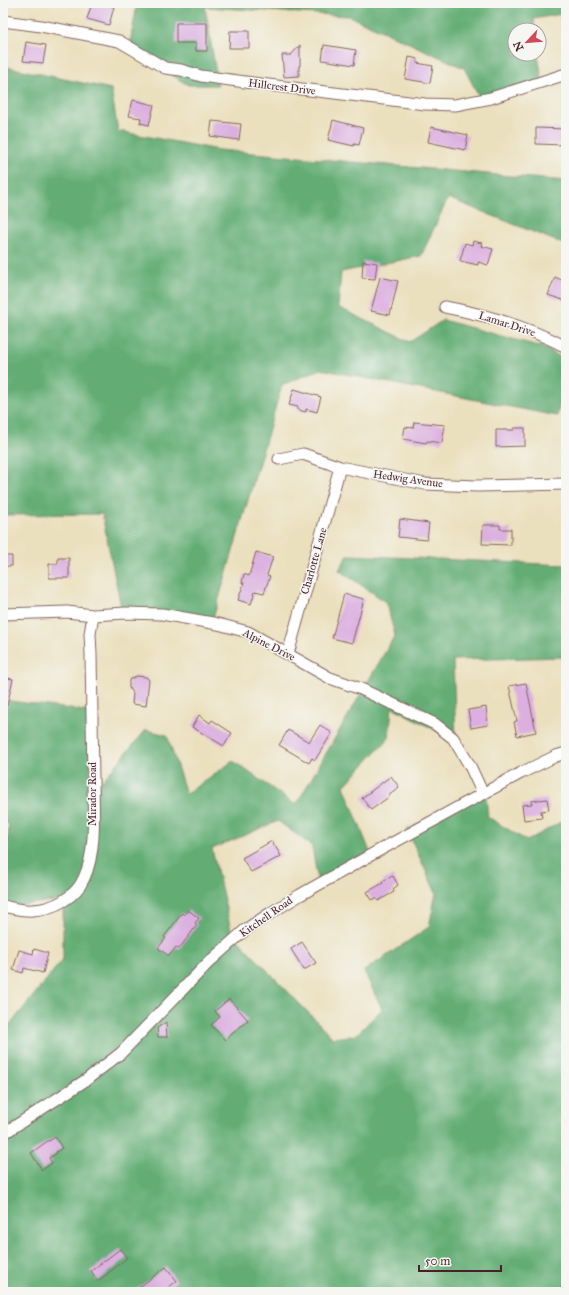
<svg xmlns="http://www.w3.org/2000/svg" width="569" height="1295" font-family="'IM FELL Great Primer',serif">
<rect width="100%" height="100%" fill="#f6f6f2"/>
<filter id="ink" filterUnits="userSpaceOnUse"><feTurbulence type="fractalNoise" baseFrequency=".025" numOctaves="2"/><feDisplacementMap in="SourceGraphic" scale="8" xChannelSelector="R" yChannelSelector="G"/><feConvolveMatrix kernelMatrix="1 2 1 2 8 2 1 2 1" color-interpolation-filters="sRGB"/></filter>
<filter id="wash" filterUnits="userSpaceOnUse"><feTurbulence type="fractalNoise" baseFrequency=".012" numOctaves="4" result="noise"/><feDisplacementMap in="SourceGraphic" scale="16" xChannelSelector="R" yChannelSelector="G"/><feGaussianBlur stdDeviation="0.9" result="paint"/><feColorMatrix in="noise" values="0 0 0 0 0 0 0 0 0 0 0 0 0 0 0 0 0 1.4 0 .05"/><feComposite in="paint" operator="in"/></filter>
<g filter="url(#wash)">
<rect width="100%" height="100%" fill="#ebe0be"/>
<path fill="#63ad74" stroke="#566650" d="M136,3H566V13L534,19L535,30H515V54H538L543,87L482,102L464,68L349,16L205,7L218,85H188L129,49L137,4Z
M3,66L111,89L118,131L219,150L566,181V245L448,198L421,256L341,272L338,307L410,342L443,320L542,347L566,360V396H562L557,416L320,369L282,385L212,622L122,612L102,514L3,515Z
M348,555L566,565V657L453,660L456,741L392,707L389,738L344,786L370,852L318,883L312,846L278,821L212,849L232,934L333,1038L356,1035L382,1009L364,971L429,927L436,893L407,830L485,788L488,817L527,841L566,819V1292H3V1023L10,1025L63,959V900L3,907V886L9,825L3,820V700L92,712L89,796L146,730L167,735L186,794L233,761L296,805L395,635L386,602L339,570Z"/>
<g id="blocks">
<path fill="#dbb0e0" d="M92,3H102L114,7L109,25L87,19Z
M176,23H207V51H196V43H176Z
M230,31H249V48H229Z
M26,42L46,45L43,63L23,61Z
M300,45V66H299V76L284,77L282,55H291Z
M324,45L356,50L354,65L322,60Z
M409,57L418,59L417,63L433,66L430,83L405,79Z
M133,100L154,105L149,125L140,123L141,118L129,116Z
M333,120L363,128L359,145L354,144V146L328,140Z
M212,121L241,124L239,140L210,136Z
M431,127L468,135L465,150L428,142Z
M536,128L566,129V145L536,144Z
M473,241L482,243L481,246L493,249L488,265L478,262V265L460,261L465,243L472,245Z
M363,261L377,263L375,279L362,278Z
M380,277L398,281L390,315L371,311Z
M555,277L566,282V301L548,295Z
M294,389L321,397L317,412L306,409V412L298,410V407L289,405Z
M414,422L445,425L442,443L427,441L426,443L403,439L405,427L413,428Z
M514,428H525V446L496,447V430H514Z
M400,519L429,523L427,540L398,537Z
M483,525H500V529H511V545L482,544Z
M256,552L273,557L267,575L270,576L264,593L255,591L251,604L238,600L244,583H242L244,574L249,576Z
M3,556H12V566H3Z
M58,558H69V578H49V564H58Z
M344,594L364,599L352,643L332,638Z
M136,676L146,677L149,680L146,706L132,704L133,694L129,688V680Z
M3,677L13,679L7,706L3,705Z
M526,683L536,732L517,736L514,722L517,721L509,686Z
M486,707L488,725L471,728L468,710Z
M199,715L210,723L212,720L232,733L224,746L192,727Z
M320,725L332,733L315,760L312,758L309,763L279,745L288,730L309,742Z
M391,776L399,787L388,795L390,796L371,810L362,798Z
M547,799L549,810L541,811L542,818L524,820L522,805L532,804L531,801Z
M272,841L281,856L251,872L242,858Z
M393,876L398,885L393,889L394,892L378,901L376,898L372,900L367,892L383,883L382,881Z
M188,910L199,918L195,923L197,925L179,949L176,947L169,956L158,948L166,938L164,937L182,913L184,915Z
M302,942L316,963L304,970L291,949Z
M34,949L48,953L43,973L24,968L23,973L13,970L19,950L33,954Z
M229,999L248,1020L225,1040L211,1025L220,1017L215,1011Z
M166,1022L167,1037H158L157,1028Z
M55,1137L62,1148L56,1152L57,1153L49,1158L52,1163L42,1170L31,1153L49,1140V1141Z
M120,1249L127,1258L98,1281L91,1271Z
M166,1267L177,1281L162,1292H133Z"/>
</g>
</g>
<g filter="url(#ink)">
<use href="#blocks" fill-opacity="0" stroke="#82635e" stroke-width="1"/>
<g fill="none" stroke-linecap="round" stroke-linejoin="round">
<defs>
<path id="street" d="M3,21L41,26L119,41L165,68L181,70L201,76L260,84L425,104L455,105L491,98L566,74
M445,307C487,315 528,327 566,347
M279,459L303,454L340,467L425,484L477,486L566,484
M3,614L67,612L93,615L126,613L162,614L218,624L248,632L330,678L361,689L435,724L453,738L470,766L483,794
M288,654L340,467
M3,906C13,908 23,911 33,910C54,909 76,897 84,878C97,851 93,808 93,779C92,737 92,695 91,654L90,634L93,615
M3,1134L86,1080L121,1053L208,963L245,930L272,912L300,895L378,851L521,773L556,756L566,753"/>
</defs>
<use href="#street" stroke="#82635e" stroke-width="13"/>
<use href="#street" stroke="#fff" stroke-width="11"/>
</g>
</g>
<g text-anchor="middle" dominant-baseline="central" stroke-width="3" stroke-linejoin="round" paint-order="stroke">
<g font-size="11" fill="#4a1f2b" stroke="#f6f6f2">
<text transform="translate(282 87) rotate(7)">Hillcrest Drive</text>
<text transform="translate(507 324) rotate(18)">Lamar Drive</text>
<text transform="translate(408 479) rotate(8)">Hedwig Avenue</text>
<text transform="translate(314 561) rotate(-74)">Charlotte Lane</text>
<text transform="translate(269 645) rotate(27)">Alpine Drive</text>
<text transform="translate(92 794) rotate(-90)">Mirador Road</text>
<text transform="translate(266 917) rotate(-35)">Kitchell Road</text>
</g>
</g>
<rect width="569" height="1295" fill="none" stroke="#f6f6f2" stroke-width="16"/>
<g transform="translate(527 42) rotate(244)"><circle r="19" fill="#f6f6f2" stroke="#b1a0a2"/>
<path d="M0-3L7 15L0 10L-7 15Z" fill="#d1495b"/>
<text y="-6" font-size="11" font-weight="bold" text-anchor="middle" fill="#4a1f2b">N</text>
</g>
<path d="M419 1265v6h82v-6" fill="none" stroke="#4a1f2b" stroke-width="2"/>
<text x="425" y="1265" font-size="12" fill="#4a1f2b" stroke="#f6f6f2" stroke-width="3" paint-order="stroke">50 m</text>
</svg>
